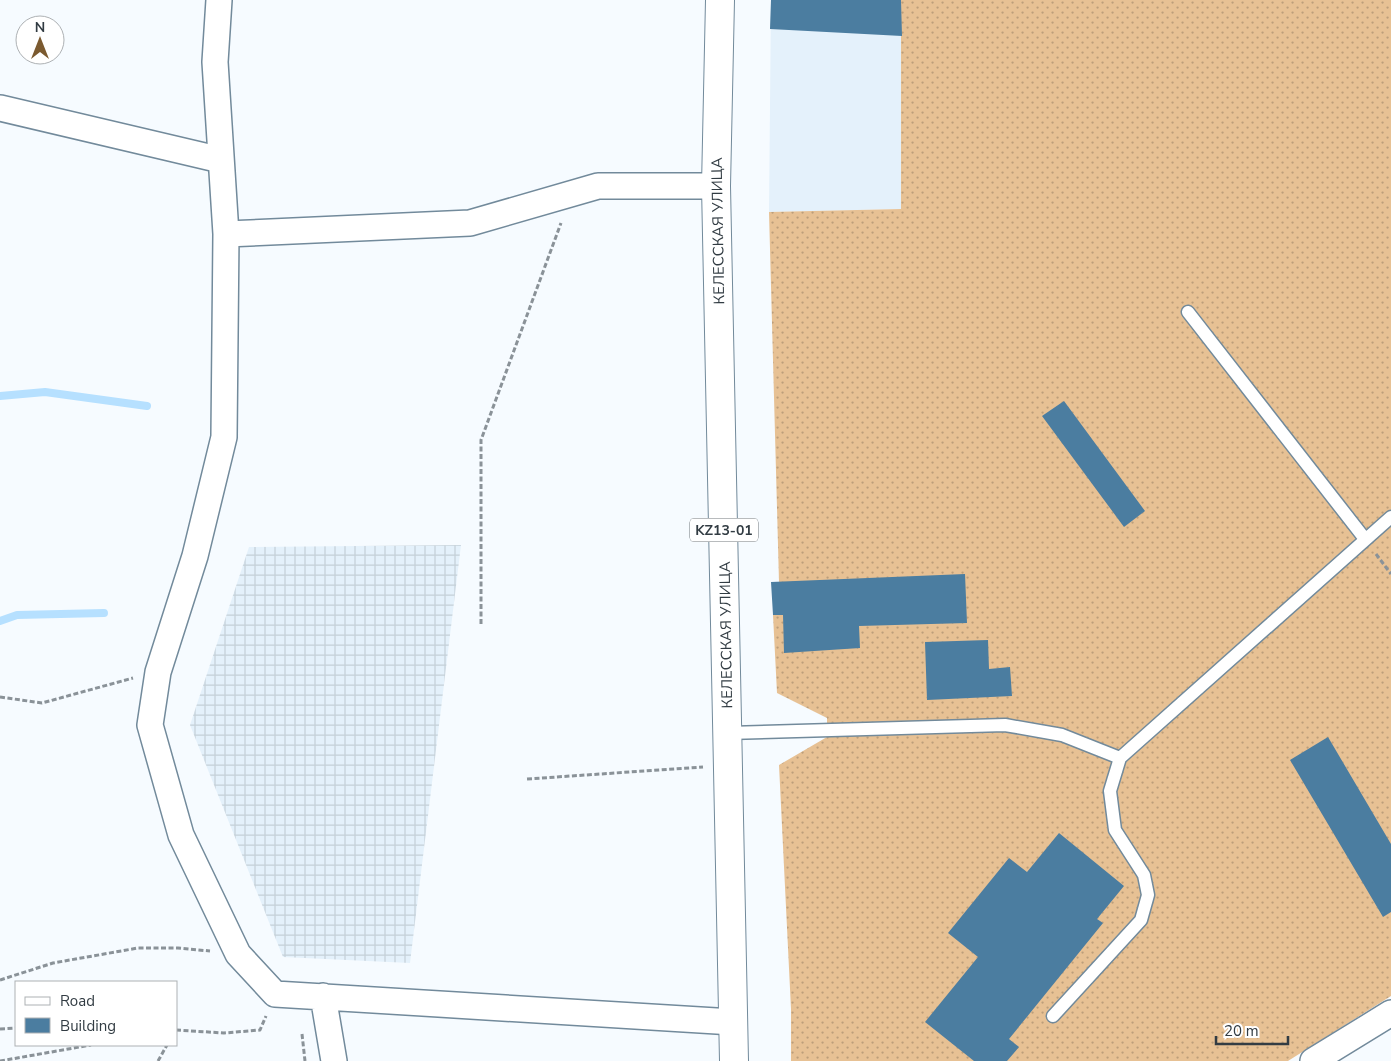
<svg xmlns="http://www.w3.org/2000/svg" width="1391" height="1061" font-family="'Nunito Sans',sans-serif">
<defs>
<pattern id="industrial-grid" width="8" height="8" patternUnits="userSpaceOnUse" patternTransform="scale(1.25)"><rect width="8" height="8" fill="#e4f1fb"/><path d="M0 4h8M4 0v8" fill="none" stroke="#c4d0d8"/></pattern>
<pattern id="grass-dots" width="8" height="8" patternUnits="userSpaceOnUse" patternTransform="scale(1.25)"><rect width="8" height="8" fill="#e7c194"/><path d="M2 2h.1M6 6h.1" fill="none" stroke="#bc9e7a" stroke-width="1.8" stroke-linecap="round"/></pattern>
</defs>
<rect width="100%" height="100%" fill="#f6fbff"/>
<path fill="#e4f1fb" d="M771,0H901V209L769,212Z"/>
<path fill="url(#industrial-grid)" d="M461,545L410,963L283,957L190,725L249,547Z"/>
<path fill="url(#grass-dots)" d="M901,0H1391V996L1288,1061H791V1009L779,765L827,737V718L777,693L773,615L779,582L769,212L901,209Z"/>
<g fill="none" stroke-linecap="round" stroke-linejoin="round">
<path stroke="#b6e0ff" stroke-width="8" d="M0,396L45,392L147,406
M0,621L17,615L104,613"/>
</g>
<path fill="#4b7da0" d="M771,0H901L902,36L770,29Z
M1064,401L1145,511L1124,527L1042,416Z
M965,574L967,623L859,626L860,648L784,653L783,615H773L771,582Z
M988,640L989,669L1010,667L1012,696L927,700L925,642Z
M1328,737L1391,844V912L1383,917L1290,760Z
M1059,833L1124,886L1097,919L1103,923L1009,1039L1019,1047L1007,1061H974L925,1022L978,957L948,933L1009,858L1027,872Z"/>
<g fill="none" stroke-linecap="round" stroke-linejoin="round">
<defs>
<path id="service" d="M1188,312L1365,539
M728,733L1005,725L1062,735L1120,758L1391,517
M1053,1016L1141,920L1148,895L1144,875L1115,830L1110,791L1120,758"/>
<path id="minor" d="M219,0L215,62L226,234L224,437L195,556L158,672L150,725L181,835L238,954L275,994L733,1022
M0,108L221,160
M226,234L470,223L598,186H716
M323,996L334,1061
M1313,1061L1391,1013"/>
<path id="primary" d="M720,0L716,186L734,1061"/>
</defs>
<use href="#service" stroke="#728a9b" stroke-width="15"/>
<use href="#minor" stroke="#728a9b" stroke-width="28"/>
<use href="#primary" stroke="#728a9b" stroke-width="30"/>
<path stroke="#8a9298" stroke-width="3" stroke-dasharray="5 2.5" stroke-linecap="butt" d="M1376,554L1391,574
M481,624V440L561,223
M0,697L42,703L133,678
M527,779L703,767
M0,980L53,963L138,948H178L210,951
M0,1029L16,1028
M176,1030L224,1033L260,1030L266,1016
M302,1034L305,1061
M0,1061L91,1045
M158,1061L167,1045"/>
<use href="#service" stroke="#fff" stroke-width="12"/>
<use href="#minor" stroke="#fff" stroke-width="25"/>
<use href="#primary" stroke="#fff" stroke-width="28"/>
</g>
<g text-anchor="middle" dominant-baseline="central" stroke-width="5" stroke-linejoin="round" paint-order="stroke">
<rect fill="#fff" stroke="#70767b" stroke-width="1" x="690" y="518.5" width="68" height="23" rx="4"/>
<g font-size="14" font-weight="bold" fill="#323c43">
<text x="724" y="530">KZ13-01</text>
</g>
<g font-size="15" fill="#323c43" stroke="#fff">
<text transform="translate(718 231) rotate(-91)">КЕЛЕССКАЯ УЛИЦА</text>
<text transform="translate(726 635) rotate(-91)">КЕЛЕССКАЯ УЛИЦА</text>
</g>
</g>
<rect x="15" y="981" width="162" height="65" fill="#ffffff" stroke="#adb1b4"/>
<rect x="25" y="997" width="25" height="8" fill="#ffffff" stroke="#adb1b4"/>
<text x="60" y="1006" font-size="15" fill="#323c43">Road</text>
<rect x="25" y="1018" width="25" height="15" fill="#4b7da0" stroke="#adb1b4"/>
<text x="60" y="1031" font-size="15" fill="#323c43">Building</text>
<g transform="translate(40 40)"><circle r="24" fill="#ffffff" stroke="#adb1b4"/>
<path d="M0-4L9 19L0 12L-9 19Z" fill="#7b5a30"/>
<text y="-8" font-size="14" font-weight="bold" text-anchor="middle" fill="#323c43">N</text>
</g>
<path d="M1216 1036v8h72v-8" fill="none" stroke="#323c43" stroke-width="2.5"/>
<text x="1224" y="1036" font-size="15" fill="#323c43" stroke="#ffffff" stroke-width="4" paint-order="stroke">20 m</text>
</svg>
